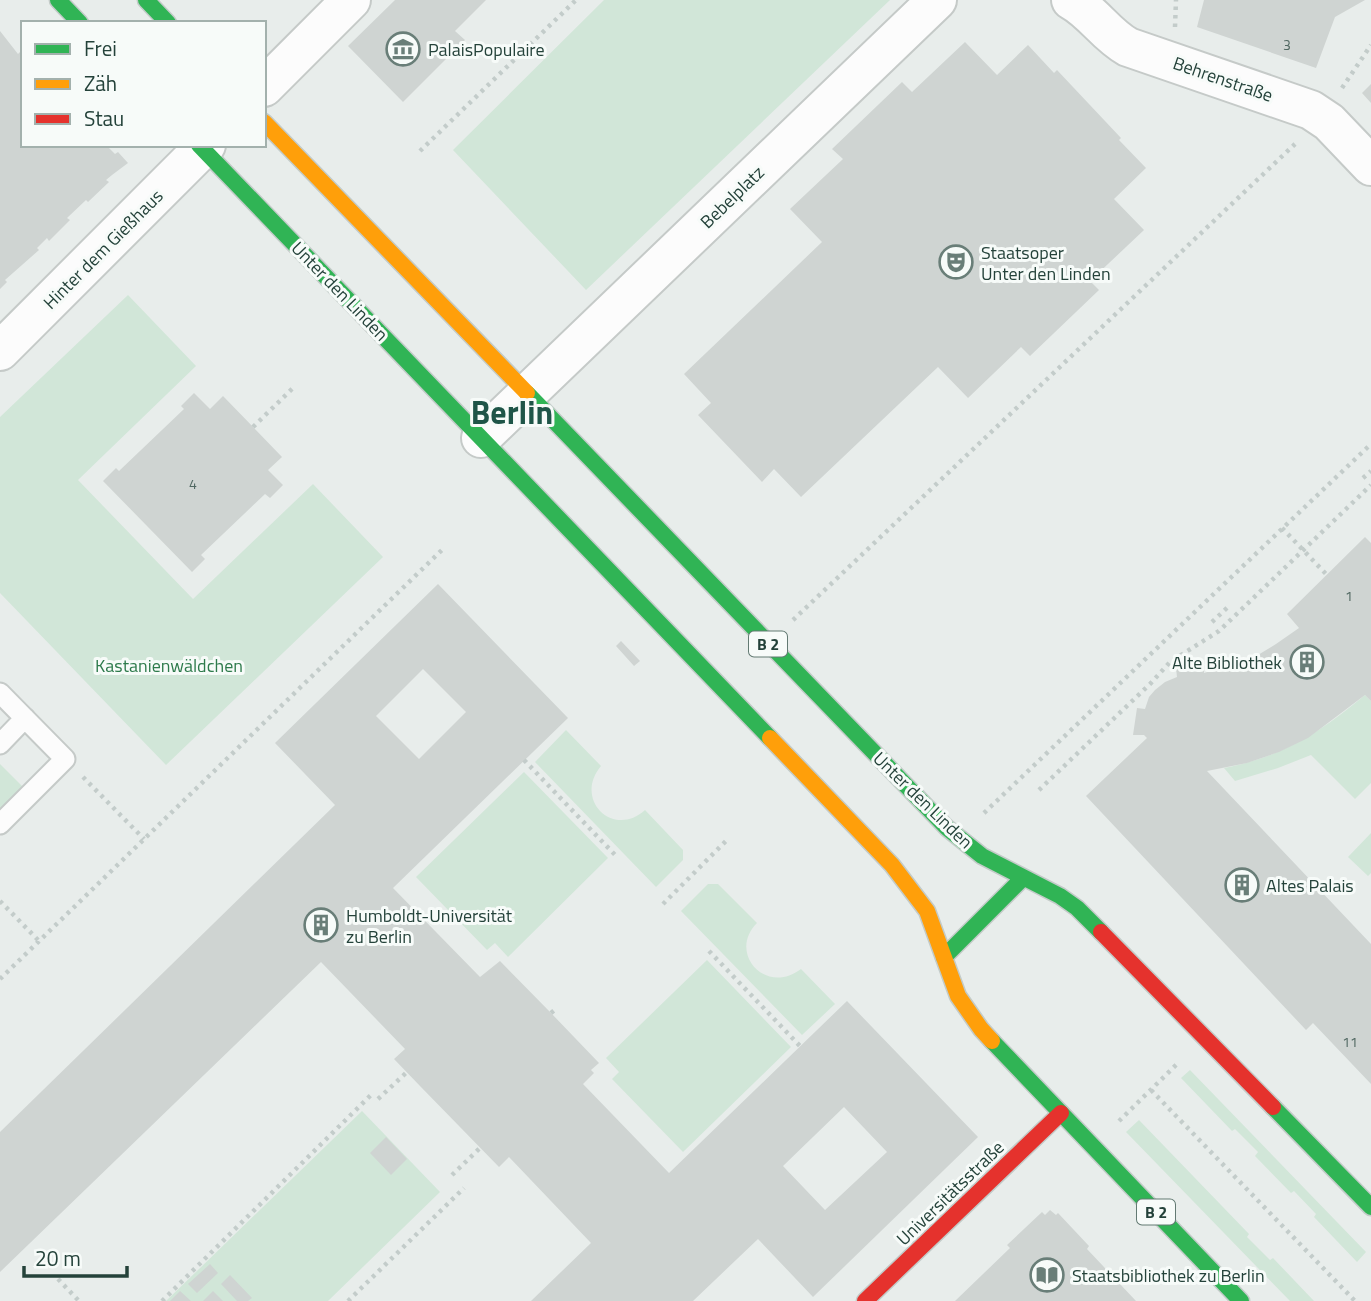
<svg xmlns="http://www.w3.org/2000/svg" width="1371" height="1301" font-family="'Titillium Web',sans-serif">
<rect width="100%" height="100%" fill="#e8edeb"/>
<path fill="#d1e6d8" d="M604,0H890L586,290L453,150Z
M128,295L196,366L78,480L193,599L313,484L383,557L166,765L0,593V417Z
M1365,695L1371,701V783L1355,799L1311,755L1278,768L1235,781L1224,768C1282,757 1321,732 1365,695Z
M566,730L601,766C573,799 613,839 645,810L683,850V860L656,887L535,762Z
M0,764L23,787L0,811Z
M524,772L608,858L508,957L495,943L487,950L416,877Z
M1371,833V873L1368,876L1348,857Z
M708,884H718L757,923C727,953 766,996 801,969L835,1004L802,1035L681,911Z
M707,960L791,1047L683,1152L612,1079L619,1072L606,1058Z
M1190,1070L1366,1252L1357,1262L1314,1217L1316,1214L1294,1191L1291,1193L1255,1156L1258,1152L1235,1129L1232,1131L1181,1078Z
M362,1111L440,1192L328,1301H166Z
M1139,1120L1249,1234L1247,1237L1270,1260L1273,1258L1314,1301H1290L1126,1132Z"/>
<path fill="#cfd4d2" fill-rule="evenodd" d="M395,0H486L455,31L465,40L403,102L348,46Z
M1204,0H1365L1335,17L1316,68L1197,27Z
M0,31L18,54L20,52L23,55V145H106L115,154L118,152L128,163L112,175L106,180L109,182L88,202L86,200L67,218L70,220L49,241L47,238L37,248L39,250L5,280L7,282L0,289Z
M965,42L997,75L1028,45L1054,73L1057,70L1121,138L1119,140L1146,168L1114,199L1144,230L1090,281L1099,290L1030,356L1021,347L968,398L938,367L801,497L774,469L762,482L698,415L711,403L684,374L822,242L790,209L843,159L832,149L902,82L912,92Z
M1371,84V103L1362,93Z
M194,393L210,409L223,396L282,457L268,470L283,485L270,498L265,494L201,555L205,559L192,572L103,481L116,468L119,471L184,409L181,406Z
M1365,537L1371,543V701L1365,695L1308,738L1279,752L1247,763L1207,771L1371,944V1084L1313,1023L1306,1030L1086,796L1147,738L1144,735H1133L1137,708L1145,709L1149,697L1155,690L1165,682L1177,677L1176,668L1204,666V673L1253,658L1276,644L1299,628L1287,614Z
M438,584L568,718L393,888L480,977L500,961L551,1013L599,1063L591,1070L594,1073L583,1084L669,1173L847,1001L978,1137L813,1297L758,1239L693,1301H531L591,1243L509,1157L499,1167L420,1086L394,1059L405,1049L321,962L0,1272V1132L335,805L275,743ZM423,669L466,712L419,759L376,716ZM844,1107L887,1152L825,1210L783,1166Z
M621,641L640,661L634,666L616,646Z
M386,1137L407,1159L391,1175L370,1153Z
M1050,1210L1056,1215L1058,1213L1089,1246L1087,1249L1136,1301H955L1010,1248L1007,1245L1042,1212L1045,1215Z
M210,1264L218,1273L197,1293L188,1284Z
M230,1275L252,1298L248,1301H237L221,1284Z
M180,1291L191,1301H170Z
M213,1291L223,1301H203Z"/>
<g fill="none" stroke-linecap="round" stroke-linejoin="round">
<defs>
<path id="lane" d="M0,693L65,759L0,824
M0,744L25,718"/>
<path id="street" d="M1071,0C1093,12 1106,35 1128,47L1311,110L1329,122L1371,166
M264,87L351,0
M0,351L206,145
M481,438L937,0"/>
<path id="fast" d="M58,0L80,23
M146,0L168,23
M199,145L770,738
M527,393L947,828L982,856L1060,896L1077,908L1101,932
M944,957L1023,878
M992,1041L1241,1301
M1273,1107L1371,1207"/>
<path id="slow" d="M264,122L527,393
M770,738L892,865L927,911L958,996L981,1029L992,1041"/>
<path id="jam" d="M1101,932L1273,1107
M865,1301L1061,1113"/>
</defs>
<use href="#lane" stroke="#c5cac8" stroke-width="23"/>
<use href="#street" stroke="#c5cac8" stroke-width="42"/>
<use href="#fast" stroke="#c3cbc8" stroke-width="19"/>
<use href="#slow" stroke="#c3cbc8" stroke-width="19"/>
<use href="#jam" stroke="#c3cbc8" stroke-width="19"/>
<path stroke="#c3ccca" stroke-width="4.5" stroke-dasharray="3.5 5" stroke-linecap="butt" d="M1175,27L1176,0
M1342,88L1371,45
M420,151L576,0
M253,427L293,388
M1363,478L1371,471
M1282,528L1327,575
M793,620L1295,144
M1212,622L1228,607
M524,760L618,858
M83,777L144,839
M1039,790L1151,683L1170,662L1219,631L1371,485
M984,813L1371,444
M0,901L39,941
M663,904L728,839
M709,951L800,1046
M0,979L445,547
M551,1013L557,1008
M1151,1090L1355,1301
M378,1099L407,1072
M1119,1121L1178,1063
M452,1175L480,1148
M58,1279L79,1301
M162,1301L373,1093
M348,1301L464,1188"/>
<use href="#lane" stroke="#fcfcfc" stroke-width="19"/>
<use href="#street" stroke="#fcfcfc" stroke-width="38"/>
<use href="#fast" stroke="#30b455" stroke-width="16"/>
<use href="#slow" stroke="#ff9f0a" stroke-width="16"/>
<use href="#jam" stroke="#e5322d" stroke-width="16"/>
</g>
<defs>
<symbol id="museum-ring" viewBox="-11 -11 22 22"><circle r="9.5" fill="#f7fbf9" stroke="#697e78" stroke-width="1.5"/><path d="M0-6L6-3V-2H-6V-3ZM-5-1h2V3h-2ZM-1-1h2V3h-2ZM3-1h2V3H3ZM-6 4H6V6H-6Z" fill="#697e78"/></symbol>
<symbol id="theatre-ring" viewBox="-11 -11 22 22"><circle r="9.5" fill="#f7fbf9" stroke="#697e78" stroke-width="1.5"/><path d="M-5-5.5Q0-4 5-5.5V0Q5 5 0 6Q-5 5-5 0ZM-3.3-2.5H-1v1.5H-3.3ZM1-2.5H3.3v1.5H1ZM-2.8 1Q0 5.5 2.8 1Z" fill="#697e78"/></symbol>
<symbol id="building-ring" viewBox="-11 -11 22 22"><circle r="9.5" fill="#f7fbf9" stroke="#697e78" stroke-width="1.5"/><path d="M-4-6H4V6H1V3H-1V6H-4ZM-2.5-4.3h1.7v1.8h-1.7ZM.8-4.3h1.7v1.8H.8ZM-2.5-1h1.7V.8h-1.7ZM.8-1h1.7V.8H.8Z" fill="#697e78"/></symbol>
<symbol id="library-ring" viewBox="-11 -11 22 22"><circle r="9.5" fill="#f7fbf9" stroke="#697e78" stroke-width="1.5"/><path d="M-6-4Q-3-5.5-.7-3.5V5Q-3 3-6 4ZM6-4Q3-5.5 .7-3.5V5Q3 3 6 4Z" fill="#697e78"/></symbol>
</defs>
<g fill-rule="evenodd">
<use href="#museum-ring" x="384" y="30" width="38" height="38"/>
<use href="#theatre-ring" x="937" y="243" width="38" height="38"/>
<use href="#building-ring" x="1288" y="643" width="38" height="38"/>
<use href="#building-ring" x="1223" y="866" width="38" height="38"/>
<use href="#building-ring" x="302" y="906" width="38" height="38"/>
<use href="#library-ring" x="1028" y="1256" width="38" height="38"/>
</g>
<g text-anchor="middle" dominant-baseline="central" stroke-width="6" stroke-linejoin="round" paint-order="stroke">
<g font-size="14" fill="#506761">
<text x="1287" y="44">3</text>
<text x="193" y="483">4</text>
<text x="1349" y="595">1</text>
<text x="1350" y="1041">11</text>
</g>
<g fill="#f7fbf9" stroke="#637a73" stroke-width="2">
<rect x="749" y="631.5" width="38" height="25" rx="5"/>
<rect x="1137" y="1199.5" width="38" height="25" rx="5"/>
</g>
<g font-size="16" font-weight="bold" fill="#24423a">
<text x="768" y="644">B 2</text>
<text x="1156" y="1212">B 2</text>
</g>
<g font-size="18" fill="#24423a" stroke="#f7fbf9" text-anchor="start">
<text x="428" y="49">PalaisPopulaire</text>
<text x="981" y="252">Staatsoper<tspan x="981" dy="21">Unter den Linden</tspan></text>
<text x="1282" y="662" text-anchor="end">Alte Bibliothek</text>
<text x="1266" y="885">Altes Palais</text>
<text x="346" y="915">Humboldt-Universität<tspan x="346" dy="21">zu Berlin</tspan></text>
<text x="1072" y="1275">Staatsbibliothek zu Berlin</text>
</g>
<g font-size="18" fill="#24423a" stroke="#f7fbf9">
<text transform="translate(1223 79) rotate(19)">Behrenstraße</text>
<text transform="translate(732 197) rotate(-44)">Bebelplatz</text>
<text transform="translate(103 249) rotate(-45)">Hinter dem Gießhaus</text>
<text transform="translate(340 291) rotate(46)">Unter den Linden</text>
<text transform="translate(923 800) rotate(44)">Unter den Linden</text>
<text transform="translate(950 1193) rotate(-44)">Universitätsstraße</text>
</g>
<g font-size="18" fill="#2d7a4b" stroke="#f7fbf9">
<text x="169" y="665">Kastanienwäldchen</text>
</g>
<g font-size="32" font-weight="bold" fill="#1f5548" stroke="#f7fbf9">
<text x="512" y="412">Berlin</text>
</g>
</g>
<rect x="21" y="21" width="245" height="126" fill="#f7fbf9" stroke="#a3b1ad" stroke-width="2"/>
<rect x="35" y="44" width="35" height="10" fill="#30b455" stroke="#a3b1ad" stroke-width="2"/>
<text x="84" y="56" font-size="21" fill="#24423a">Frei</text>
<rect x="35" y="79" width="35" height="10" fill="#ff9f0a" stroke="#a3b1ad" stroke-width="2"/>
<text x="84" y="91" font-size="21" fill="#24423a">Zäh</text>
<rect x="35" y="114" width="35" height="10" fill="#e5322d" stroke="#a3b1ad" stroke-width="2"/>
<text x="84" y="126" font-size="21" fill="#24423a">Stau</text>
<path d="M24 1266v10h103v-10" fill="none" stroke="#24423a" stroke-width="3.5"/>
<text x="35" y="1266" font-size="21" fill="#24423a" stroke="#f7fbf9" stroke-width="5" paint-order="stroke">20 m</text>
</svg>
